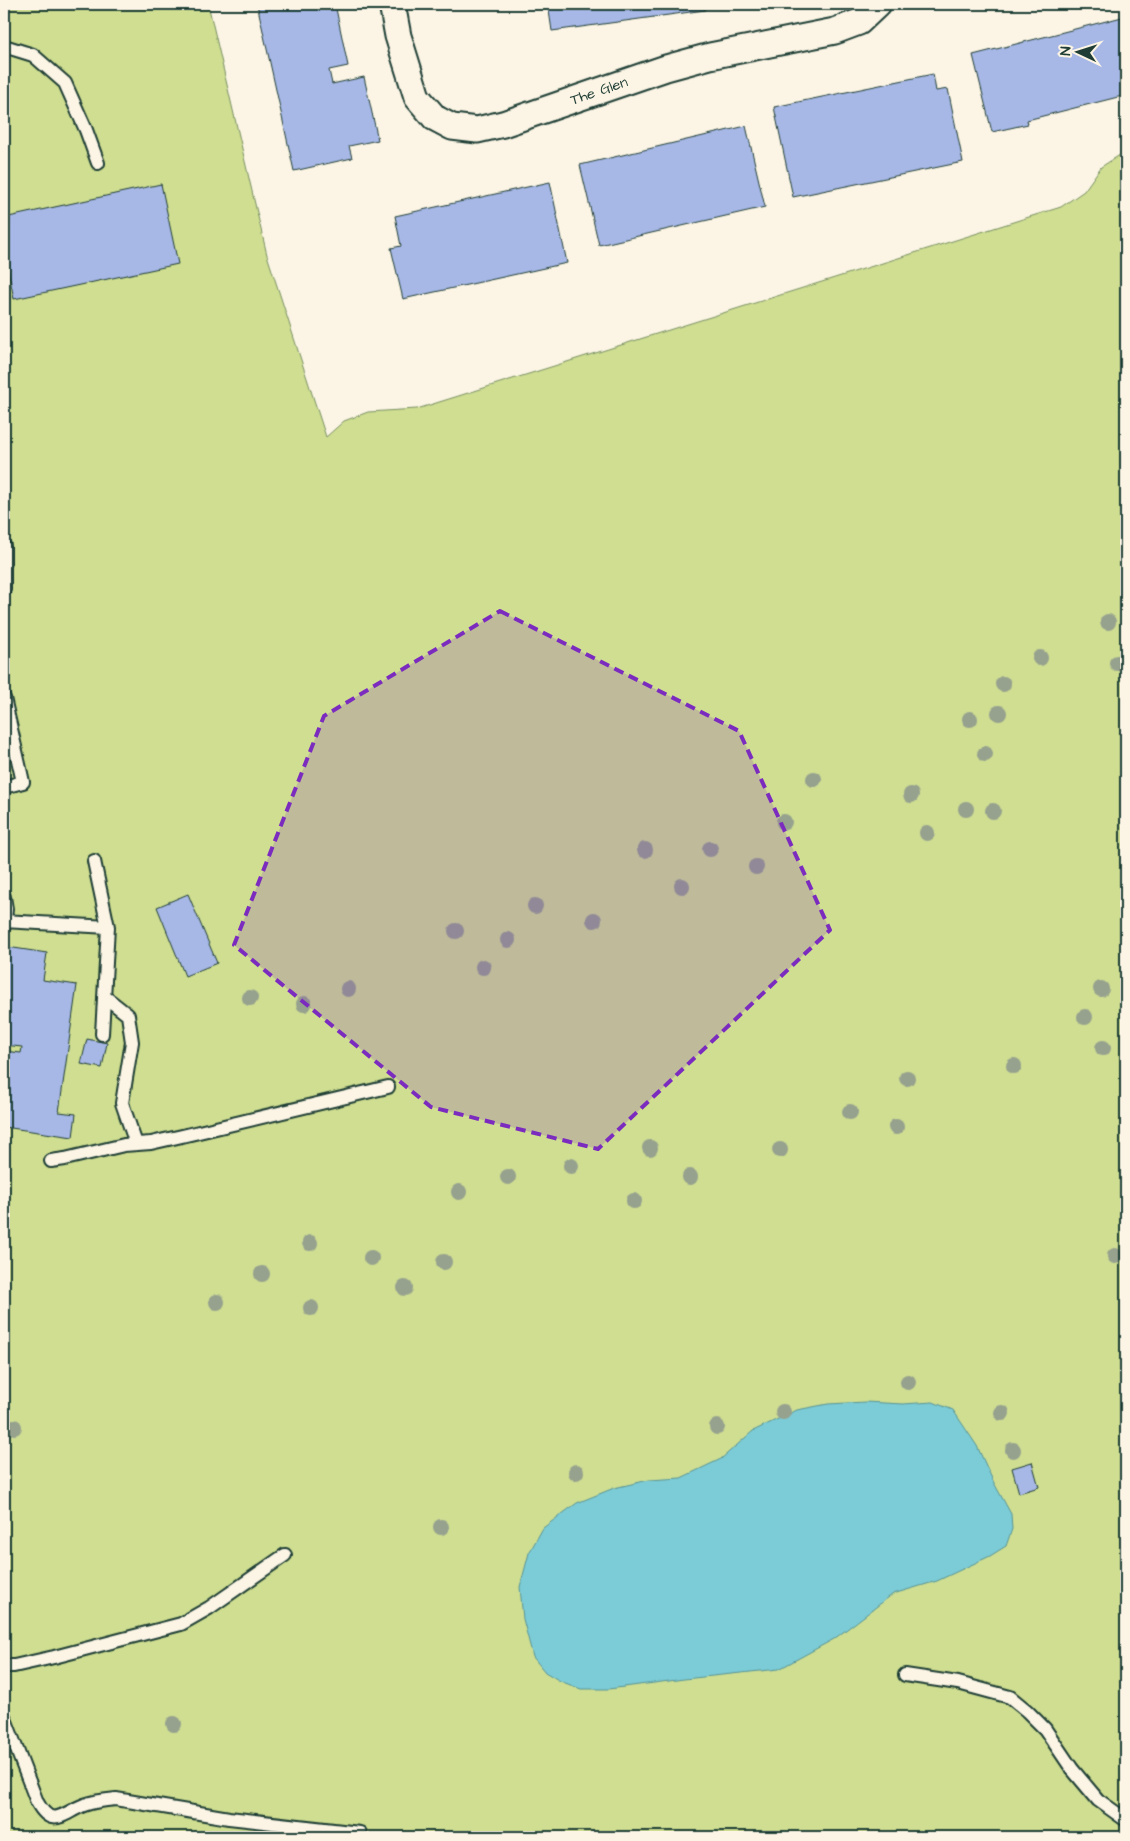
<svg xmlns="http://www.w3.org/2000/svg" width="1130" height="1841" font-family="'Architects Daughter',sans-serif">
<rect width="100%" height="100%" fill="#fcf5e5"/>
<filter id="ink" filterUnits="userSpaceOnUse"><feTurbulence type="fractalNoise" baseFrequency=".02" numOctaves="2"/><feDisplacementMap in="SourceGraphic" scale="10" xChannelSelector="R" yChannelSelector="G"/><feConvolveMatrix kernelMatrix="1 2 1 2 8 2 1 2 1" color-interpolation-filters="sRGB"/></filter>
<g filter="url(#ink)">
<path fill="#cfde91" stroke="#778e62" d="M4,4H208L267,255L326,437L344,421L368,412L417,409L1061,207L1084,191L1101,167L1126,151V1837H4Z"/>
<path fill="#7cccd7" stroke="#579396" d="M865,1402L903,1404L933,1402L953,1410L977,1446L994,1483L1011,1514L1012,1529L1006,1546L990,1556L937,1581L893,1594L834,1639L779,1669L684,1679L609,1689H581L560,1681L545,1672L533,1657L523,1619L520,1587L529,1553L543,1528L577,1503L614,1488L649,1480L681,1478L721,1459L753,1431L797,1410L828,1404Z"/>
<path fill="#a7b8e7" stroke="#1f3d34" d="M257,4H335L348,66L329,70L332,84L364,77L378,140L349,146L352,158L294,171Z
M548,4H704L705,10L552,31Z
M1126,16V95L1027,120L1028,124L992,132L973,55Z
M933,74L936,91L948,89L963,162L793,197L774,107Z
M746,126L765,207L599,245L580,165Z
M550,182L567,263L403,299L391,248L401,246L395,216Z
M161,184L178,264L14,299L4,248V218Z
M188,894L217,963L185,976L157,907Z
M7,947L47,953L43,980L77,985L59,1112L76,1114L73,1137L4,1127V1051L21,1053L22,1047L4,1045V967Z
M87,1039L107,1043L102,1068L81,1064Z
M1032,1462L1039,1487L1019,1493L1012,1468Z"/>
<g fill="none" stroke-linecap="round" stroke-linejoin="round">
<defs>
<path id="service" d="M4,46L33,55L65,83L86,130L98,163
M4,546V590
M4,698L23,782L4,787
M94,861L108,927
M4,897L6,909L4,926
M4,921L108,927L102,1034
M104,996L128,1015L132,1042L122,1103L136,1144
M51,1161L65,1159L124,1145L151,1143L182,1136L388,1087
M4,1666H14L54,1657L181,1624L209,1608L285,1555
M905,1675L958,1683L1010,1697L1027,1711L1045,1729L1072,1769L1098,1800L1126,1820
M4,1716L37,1802C52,1830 63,1813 84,1805C95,1801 105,1800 116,1799L229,1818L360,1833"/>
<path id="minor" d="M392,4L398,36L417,97L435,118L452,127L477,130L503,124L666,68L710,56L835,31L859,22L878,4"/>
</defs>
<use href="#service" stroke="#1f3d34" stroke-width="16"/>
<use href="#minor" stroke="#1f3d34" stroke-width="29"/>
<use href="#service" stroke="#fcf5e5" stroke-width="12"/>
<use href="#minor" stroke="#fcf5e5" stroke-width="25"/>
</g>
<g fill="#96a18e">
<circle cx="1108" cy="622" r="8"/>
<circle cx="1040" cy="658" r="8"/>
<circle cx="1117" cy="663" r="8"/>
<circle cx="1003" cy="684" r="8"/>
<circle cx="999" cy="713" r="8"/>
<circle cx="970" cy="719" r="8"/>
<circle cx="985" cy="754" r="8"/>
<circle cx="814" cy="779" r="8"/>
<circle cx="911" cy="795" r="8"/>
<circle cx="966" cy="809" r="8"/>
<circle cx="993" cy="811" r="8"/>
<circle cx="784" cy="822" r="8"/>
<circle cx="927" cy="833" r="8"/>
<circle cx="710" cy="849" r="8"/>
<circle cx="645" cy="850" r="8"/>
<circle cx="756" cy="867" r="8"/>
<circle cx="682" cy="886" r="8"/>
<circle cx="535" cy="906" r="8"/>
<circle cx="594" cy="920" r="8"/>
<circle cx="456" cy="931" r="8"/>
<circle cx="508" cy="940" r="8"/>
<circle cx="483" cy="967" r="8"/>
<circle cx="348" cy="989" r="8"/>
<circle cx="1101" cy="989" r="8"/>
<circle cx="250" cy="998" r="8"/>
<circle cx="304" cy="1004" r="8"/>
<circle cx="1085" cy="1017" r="8"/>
<circle cx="1103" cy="1048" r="8"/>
<circle cx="1014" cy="1066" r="8"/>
<circle cx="907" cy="1078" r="8"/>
<circle cx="850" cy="1112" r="8"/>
<circle cx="896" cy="1127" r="8"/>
<circle cx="650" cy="1148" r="8"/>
<circle cx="780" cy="1150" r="8"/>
<circle cx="571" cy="1166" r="8"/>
<circle cx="508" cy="1177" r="8"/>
<circle cx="690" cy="1177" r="8"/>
<circle cx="459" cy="1192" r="8"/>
<circle cx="634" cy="1201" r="8"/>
<circle cx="310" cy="1243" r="8"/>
<circle cx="1115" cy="1256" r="8"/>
<circle cx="371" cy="1258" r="8"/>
<circle cx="444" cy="1262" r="8"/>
<circle cx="262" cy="1274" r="8"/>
<circle cx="405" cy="1288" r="8"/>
<circle cx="217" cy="1302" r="8"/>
<circle cx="311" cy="1308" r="8"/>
<circle cx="908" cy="1382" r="8"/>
<circle cx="783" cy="1412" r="8"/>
<circle cx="1002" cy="1413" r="8"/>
<circle cx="14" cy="1427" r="8"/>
<circle cx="717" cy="1427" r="8"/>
<circle cx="1013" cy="1450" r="8"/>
<circle cx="576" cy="1472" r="8"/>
<circle cx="441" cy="1527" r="8"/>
<circle cx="174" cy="1724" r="8"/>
</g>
</g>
<path fill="#7b2cbf" fill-opacity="0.2" stroke="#7b2cbf" stroke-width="4" stroke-dasharray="10 6" stroke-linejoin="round" d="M500,611L739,731L830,930L598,1149L431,1107L234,945L324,716Z"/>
<g text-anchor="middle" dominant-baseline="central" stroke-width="5" stroke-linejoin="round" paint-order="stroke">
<g font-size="15" fill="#1f3d34" stroke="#fcf5e5">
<text transform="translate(599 91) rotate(-19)">The Glen</text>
</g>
</g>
<rect width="1130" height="1841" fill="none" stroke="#fcf5e5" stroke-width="20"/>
<rect x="10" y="10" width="1110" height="1821" fill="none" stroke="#1f3d34" stroke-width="2" filter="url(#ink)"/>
<g transform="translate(1078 52) rotate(274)" stroke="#fcf5e5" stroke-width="4" paint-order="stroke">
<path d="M0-4L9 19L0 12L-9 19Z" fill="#1f3d34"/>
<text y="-8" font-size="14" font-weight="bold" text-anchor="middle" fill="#1f3d34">N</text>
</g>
</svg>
